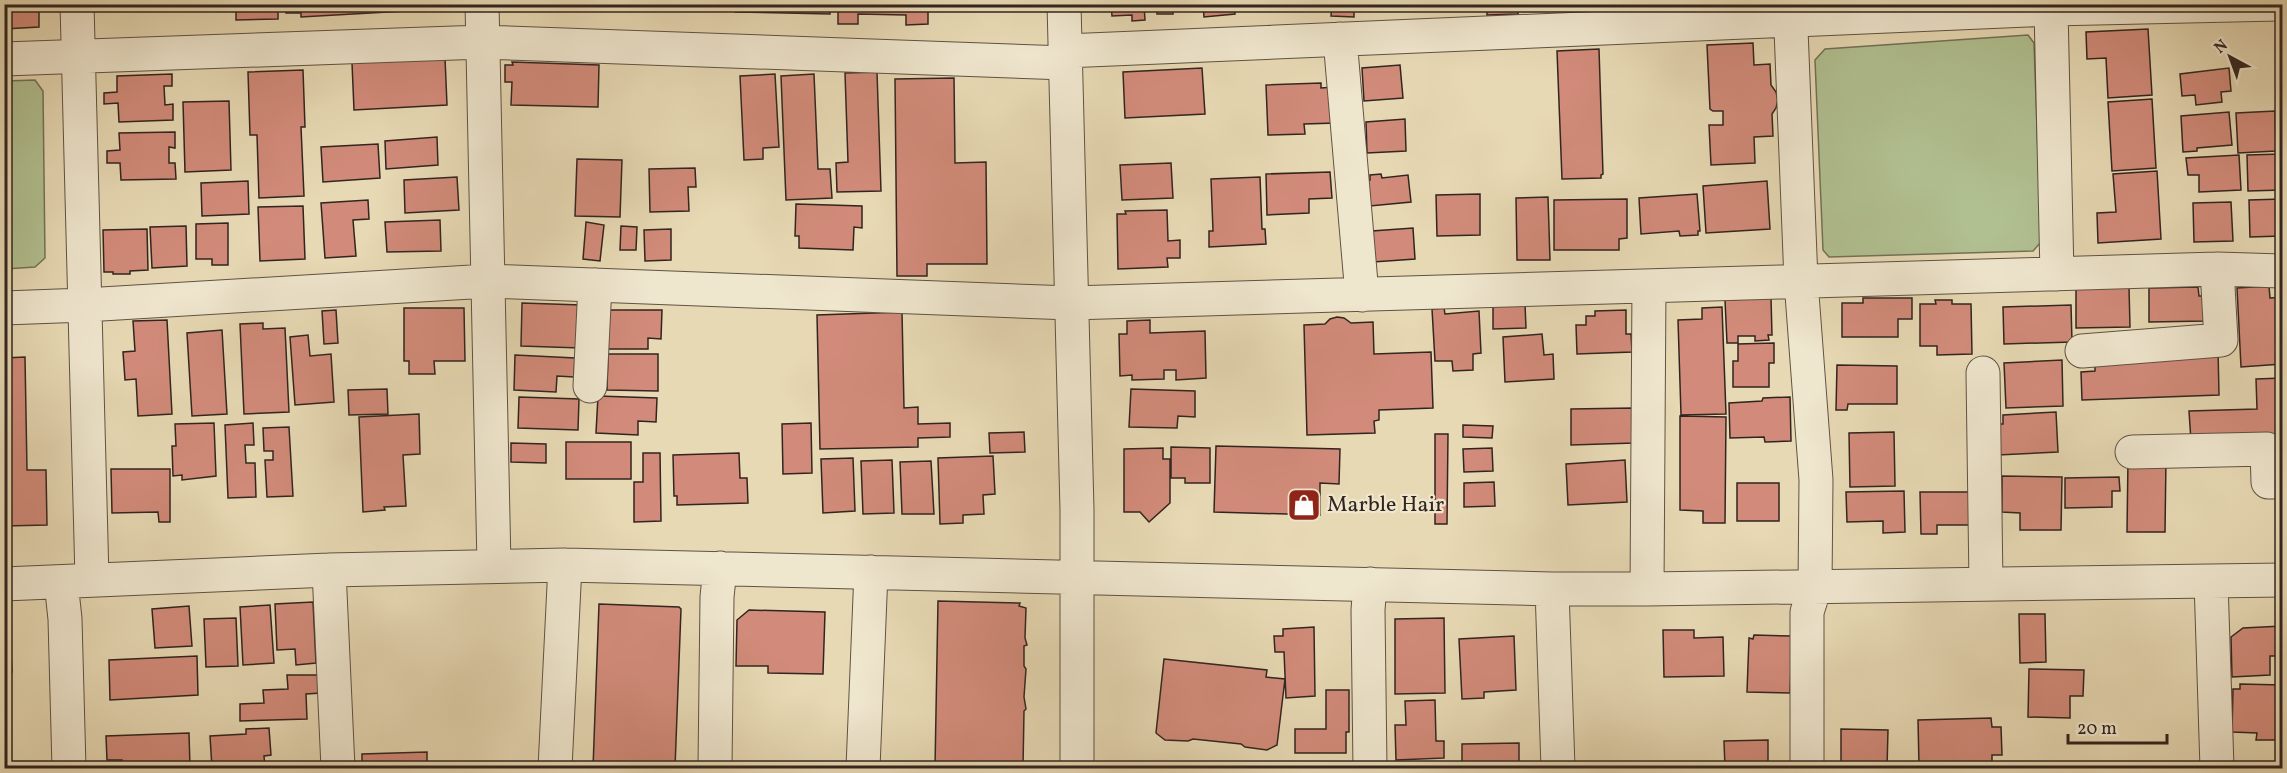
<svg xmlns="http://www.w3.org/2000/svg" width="2287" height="773" font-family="Vollkorn,serif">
<rect width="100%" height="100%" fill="#e7d9b4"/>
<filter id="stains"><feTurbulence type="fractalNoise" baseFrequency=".00333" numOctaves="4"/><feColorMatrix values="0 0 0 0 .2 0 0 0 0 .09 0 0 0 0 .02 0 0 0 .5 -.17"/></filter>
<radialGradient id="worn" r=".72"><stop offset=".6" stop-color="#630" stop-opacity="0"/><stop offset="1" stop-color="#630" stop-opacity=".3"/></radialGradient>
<path fill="#b1c091" stroke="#727258" stroke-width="1.5" d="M2028,35L2034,43L2041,242L2033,251L1829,257L1823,250L1815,60L1825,49Z
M35,80L43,91L45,258L35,267L5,269V81Z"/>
<path fill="#d28b7a" stroke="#32251f" stroke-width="1.5" d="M4,4H39V27L4,29Z
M105,4H133V7L106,10Z
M232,4H278V19L236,20V6L232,7Z
M286,4H419V5L405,6V11L301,17V13H286Z
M425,4H459V7L425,9Z
M735,4H830V14L735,12Z
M838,4H928V24L906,25V15L858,14V24H838Z
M1111,4H1144L1145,20L1132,21V15L1112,16Z
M1157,4H1173V14H1157Z
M1203,4H1234L1235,14L1204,17Z
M1332,4H1354V17L1331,16Z
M1487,4H1518V14L1487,15Z
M2148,29L2152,95L2108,98L2106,58L2087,59L2086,32Z
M1753,43L1754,65L1770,64L1771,85L1776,92L1778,100L1776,108L1772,114L1773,136L1754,137L1755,163L1711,165L1709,125H1723V111H1713L1710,109L1707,45Z
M1599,49L1603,174L1601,175V178L1562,179L1557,51Z
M445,58L447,105L354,110L352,63Z
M512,62L599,65L598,107L511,105L512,82H505V65H513Z
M1400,65L1403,98L1364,101L1362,68Z
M1202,68L1205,114L1125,118L1123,72Z
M2229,68L2231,91L2221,92L2222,102L2196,105L2195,95L2182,96L2180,74Z
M303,70L305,127H301L304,196L259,198L257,135H250L248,72Z
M877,72L881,191L837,192L836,163L848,162L845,73Z
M172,74V86H164L165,105L173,104V120L119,122L118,103L104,104V93L117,92V76Z
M775,74L779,147L763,148V159L744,160L740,76Z
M814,74L818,169H830L832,198L786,200L781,76Z
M954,78L955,163L986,162L987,264H927V276H897L895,79Z
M1321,83V88L1335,87L1336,123L1304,124L1305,134L1268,135L1266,85Z
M2152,99L2156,168L2112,171L2108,102Z
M229,101L231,170L185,172L183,102Z
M2275,111L2276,151L2238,153L2236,113Z
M2229,112L2232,145L2197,148V151L2183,152L2181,116Z
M1405,119L1406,151L1367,153L1366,122Z
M175,132V148L169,147V163H175L176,179L121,180L120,163H107V151L120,150L119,133Z
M437,137L438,165L386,169L385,141Z
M378,144L380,178L323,182L321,147Z
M2282,154V190L2248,191L2247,155Z
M2239,155L2241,190L2199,192V175H2188L2186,158Z
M577,159L622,160L620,217L575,216Z
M1171,163L1173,198L1122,200L1120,165Z
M695,168L696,187H688L689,211L650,212L649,169Z
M2157,171L2161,239L2098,243L2097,213L2116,212L2113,174Z
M1330,172L1332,198L1309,199V213L1267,215L1266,174Z
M1381,174L1382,178L1408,175L1411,202L1370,206L1367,180H1370V175Z
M457,177L459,210L405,213L404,180Z
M1260,177L1262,229H1265L1266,244L1209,247V231H1213L1211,179Z
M248,181L249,214L202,216L201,183Z
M1767,181L1770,229L1706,233L1703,186Z
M1480,194V235L1437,236L1436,195Z
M1697,194L1700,231H1698V235L1680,236L1679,231L1641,234L1639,198Z
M1548,197L1550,260H1517L1516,198Z
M1627,199V238L1619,239V250H1554V200Z
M2282,199V236L2250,237L2249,200Z
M368,200L369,219L353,220L356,256L325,258L321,203Z
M2231,202L2233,241L2194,242L2193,203Z
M796,204L862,206V228L854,227L853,250L799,248V236H795Z
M303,206L305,259L260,261L258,207Z
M1167,210L1168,241L1180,240V258H1167L1168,267L1118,269L1117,214H1126L1125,211Z
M440,220L441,251L387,252L385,222Z
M586,222L604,225L600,261L583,259Z
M228,223V265H212V259H196V224Z
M186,226L187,266L152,268L150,227Z
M621,226L637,227L636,250H620Z
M1413,228L1415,259L1373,262L1372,231Z
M147,229L148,270L130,271V274H113V272H104L103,230Z
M671,229V260L645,261L644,230Z
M2269,286L2270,298L2282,297V364L2241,367L2237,288Z
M2129,287L2130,327L2076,328V288Z
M2198,287L2199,296H2205L2206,321L2149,322V288Z
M1771,298L1772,335H1768L1769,340L1755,341V336H1738V343H1727L1725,300Z
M1863,298H1912V319H1898V337H1842V303H1863Z
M1935,300H1952V304H1971L1972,354L1937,355V346H1920V304H1936Z
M522,303L581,305L580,348L521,346Z
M1525,304L1526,328L1493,329V306Z
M2071,305L2072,342L2004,344L2003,307Z
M1722,307L1726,414L1681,415L1678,320L1702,319V308Z
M404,308H464L465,361H434L435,374H409V361H404Z
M1444,308L1445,314L1479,311L1481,353L1473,354V370L1453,371L1452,361H1435L1432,309Z
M336,310L338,343L324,344L322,311Z
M607,310H662L661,339L648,338V349H607Z
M1626,310V334H1631L1632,352L1577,354L1576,325H1586V316H1595V311Z
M902,312L904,408L918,407V424L950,423V437L918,438V447L820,449L817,315Z
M1337,317L1344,318L1351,323L1373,322L1374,354L1431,352L1433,408L1379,410V420L1374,421L1375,433L1307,435L1304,325L1325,324L1330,319Z
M167,320L172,414L138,416L136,379L125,380L123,352L135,351L133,321Z
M1150,320V333L1205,331L1206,378L1176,380V370H1164V379L1132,380V375L1120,376L1119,334H1127V321Z
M263,323V329L285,328L289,412L244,414L240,324Z
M222,330L227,414L192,416L187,333Z
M1542,334L1544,355L1553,354L1554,379L1505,382L1503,337Z
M308,335L310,356L331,354L334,402L295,405L290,337Z
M1774,343V363H1769V387H1733V361H1738V344Z
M2218,348L2219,395L2082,400L2081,372L2095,371V353Z
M608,354H658V391L607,390Z
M515,355L575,358L574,377L557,376L556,392L514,390Z
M25,357L27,470H46L47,525L4,526V358Z
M2062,360L2063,406L2006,408L2004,363Z
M1837,365L1897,366V404H1848L1847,410H1836Z
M2282,378V437L2191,441L2189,411L2257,409L2256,379Z
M387,389L388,414L349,415L348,390Z
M1131,389L1195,391V417L1178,416L1177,428L1129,427Z
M598,396L657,398L656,422L638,421V435L596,433Z
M519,397L579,399L578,430L518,428Z
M1790,397L1791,441L1765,442L1764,437L1730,438L1729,403L1762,401L1763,398Z
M1633,408L1634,443L1571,445V409Z
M2056,412L2058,452L1998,455L1996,424H2003V415Z
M419,414L420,454L403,455L406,506L384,507L385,510L363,512L359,417Z
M1680,416L1726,417L1725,523H1703V511L1680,510Z
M214,423L216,476L182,480V475L173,476L172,446H176L175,424Z
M253,423L254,445H245L246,463H255L256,497L228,498L225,425Z
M811,423L812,473L783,474L782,424Z
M1463,425L1493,426L1492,438L1463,437Z
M289,427L293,496L267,497L265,460H273V451H264L263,428Z
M1024,432L1025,452L990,453L989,433Z
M1894,432L1895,486L1850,487L1849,433Z
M1435,434H1448L1447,524H1435Z
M566,442H631V479H566Z
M511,443L546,444V463L511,462Z
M1216,446L1340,449L1339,484L1320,483V515L1214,512Z
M1171,447L1210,448V483H1185V478H1171Z
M1163,448V459H1170V503L1149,522L1140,512H1124V449Z
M1492,448L1493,471L1464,472L1463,449Z
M643,453H660L661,521L634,522V482H643Z
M739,453L740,478H747L748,503L677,505V496H674L673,455Z
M993,456L995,494L983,495L984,514L963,515V523L940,524L938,458Z
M853,458L855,511L823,513L821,459Z
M2128,459H2166L2165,532H2127Z
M892,460L894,513L863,514L861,461Z
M1625,460L1627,502L1568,505L1566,464Z
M931,461L934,514H902L900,462Z
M111,469H170V522H159L158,512L112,513Z
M2002,476L2062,477L2061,530H2020V513L2002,512Z
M2119,477L2120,491H2112V507L2065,508V478Z
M1494,482L1495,506L1464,507V483Z
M1737,483H1779V521H1737Z
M1904,491L1905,532L1883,533V521L1847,522L1846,492Z
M1920,492H1973V525H1937V534H1921Z
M938,601L1020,603L1019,606L1026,608L1025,638L1027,645L1024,646V666L1026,669L1024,697L1026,709L1024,711L1023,768H935Z
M313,602L316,663L296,665L295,649L277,650L275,604Z
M599,604L679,607L681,609L675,768H593Z
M270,605L274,663L243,665L240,607Z
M189,606L192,646L155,648L152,609Z
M749,610L825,612L823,674L768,673V666H736L737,620Z
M2019,614H2045L2046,662L2020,663Z
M236,618L238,666L206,667L204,619Z
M1444,618L1445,693L1395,694V619Z
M2282,626V656H2270V675L2232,677L2231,637L2243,628Z
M1314,627L1315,696L1286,698L1284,652H1275L1274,636H1283V629Z
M1663,630H1694V638L1723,637L1724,676L1664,677Z
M1754,635L1792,636L1790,693L1747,692L1749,638L1753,639Z
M1514,636L1516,690L1484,692V698L1462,699L1459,639Z
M11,654L12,672H4V655Z
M197,656L198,695L110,700L109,660Z
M1164,659L1267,670L1266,677L1285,679L1277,745L1267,750L1245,747L1241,744L1193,739L1188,741L1165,740L1156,733Z
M2029,669L2084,670L2083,696H2070V718L2028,717Z
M287,675H320L321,693L306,694L307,719L240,721V704L264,703L263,690L288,689Z
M2240,684L2282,685V740H2256L2257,733L2232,732L2233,689H2240Z
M1326,690H1349V732H1346V753H1295V729H1326Z
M1435,700L1436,741H1444V758L1396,760L1395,725H1406L1405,701Z
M1991,718L1992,727H2001L2002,755H1992V764L1919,765L1918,720Z
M269,728L271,755L264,756L265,768H212L210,736L246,734V729Z
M1841,729L1888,730L1887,768H1841Z
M189,733L190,767L122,768V760H107L106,736Z
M1768,740V768H1725L1724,741Z
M1519,743V768H1462V744Z
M427,752V768H362V754Z
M1165,762L1286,767V768H1165Z
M1454,763V768H1401V764Z
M1634,764V768H1586V766Z
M1649,764H1706V768H1649Z"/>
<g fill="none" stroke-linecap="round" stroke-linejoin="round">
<defs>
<path id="minor" d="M77,4L92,579
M482,4L494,565
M1064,4L1077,510V768
M1790,4L1801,281L1816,480L1815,587L1807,612V768
M2051,9L2057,274
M1340,39L1362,295
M1065,51L2051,9L2279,4
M4,59L483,42L1066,63
M4,308L85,305L488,281L1071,303L2217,269L2282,271
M2082,351L2221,340L2217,269
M1983,373L1986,584
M590,386L595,285
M2132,452L2267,449L2268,482H2282
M329,570L338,768
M2211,581L2217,768
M61,582L65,619L69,768
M4,584L329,570L565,565L1552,589H1647L2282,580
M1370,584L1368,610L1370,768
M1552,589L1558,768
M1647,589L1649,286
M555,768L565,565
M715,768L717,597L720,568
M863,768L871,572"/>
</defs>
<use href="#minor" stroke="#5f5244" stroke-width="35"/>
<use href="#minor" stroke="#efe6ce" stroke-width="33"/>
</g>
<defs>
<symbol id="shop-square" viewBox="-11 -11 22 22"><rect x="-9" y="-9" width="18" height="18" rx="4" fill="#8f2418" stroke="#efe6ce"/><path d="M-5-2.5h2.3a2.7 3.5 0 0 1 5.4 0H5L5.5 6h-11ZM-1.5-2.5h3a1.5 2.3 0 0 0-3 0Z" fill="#fff"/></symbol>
</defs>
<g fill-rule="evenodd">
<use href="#shop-square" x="1285" y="486" width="38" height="38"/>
</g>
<g text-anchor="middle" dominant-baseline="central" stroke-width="4.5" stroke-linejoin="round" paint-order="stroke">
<g font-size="22" fill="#32251f" stroke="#efe6ce" text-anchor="start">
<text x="1327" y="505">Marble Hair</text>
</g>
</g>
<rect width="2287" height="773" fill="none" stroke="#e7d9b4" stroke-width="24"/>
<rect x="6" y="6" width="2275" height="761" fill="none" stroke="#32251f" stroke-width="3"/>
<rect x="12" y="12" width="2263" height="749" fill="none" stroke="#32251f" stroke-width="1.5"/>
<g transform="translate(2230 57) rotate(319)" stroke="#efe6ce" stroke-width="4.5" paint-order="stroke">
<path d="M0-4.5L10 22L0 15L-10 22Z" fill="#32251f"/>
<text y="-9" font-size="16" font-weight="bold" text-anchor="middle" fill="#32251f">N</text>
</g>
<path d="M2068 734v9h99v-9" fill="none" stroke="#32251f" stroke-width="3"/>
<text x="2077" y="734" font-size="18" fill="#32251f" stroke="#efe6ce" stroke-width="4.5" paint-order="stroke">20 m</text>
<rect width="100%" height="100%" filter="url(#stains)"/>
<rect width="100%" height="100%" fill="url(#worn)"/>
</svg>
